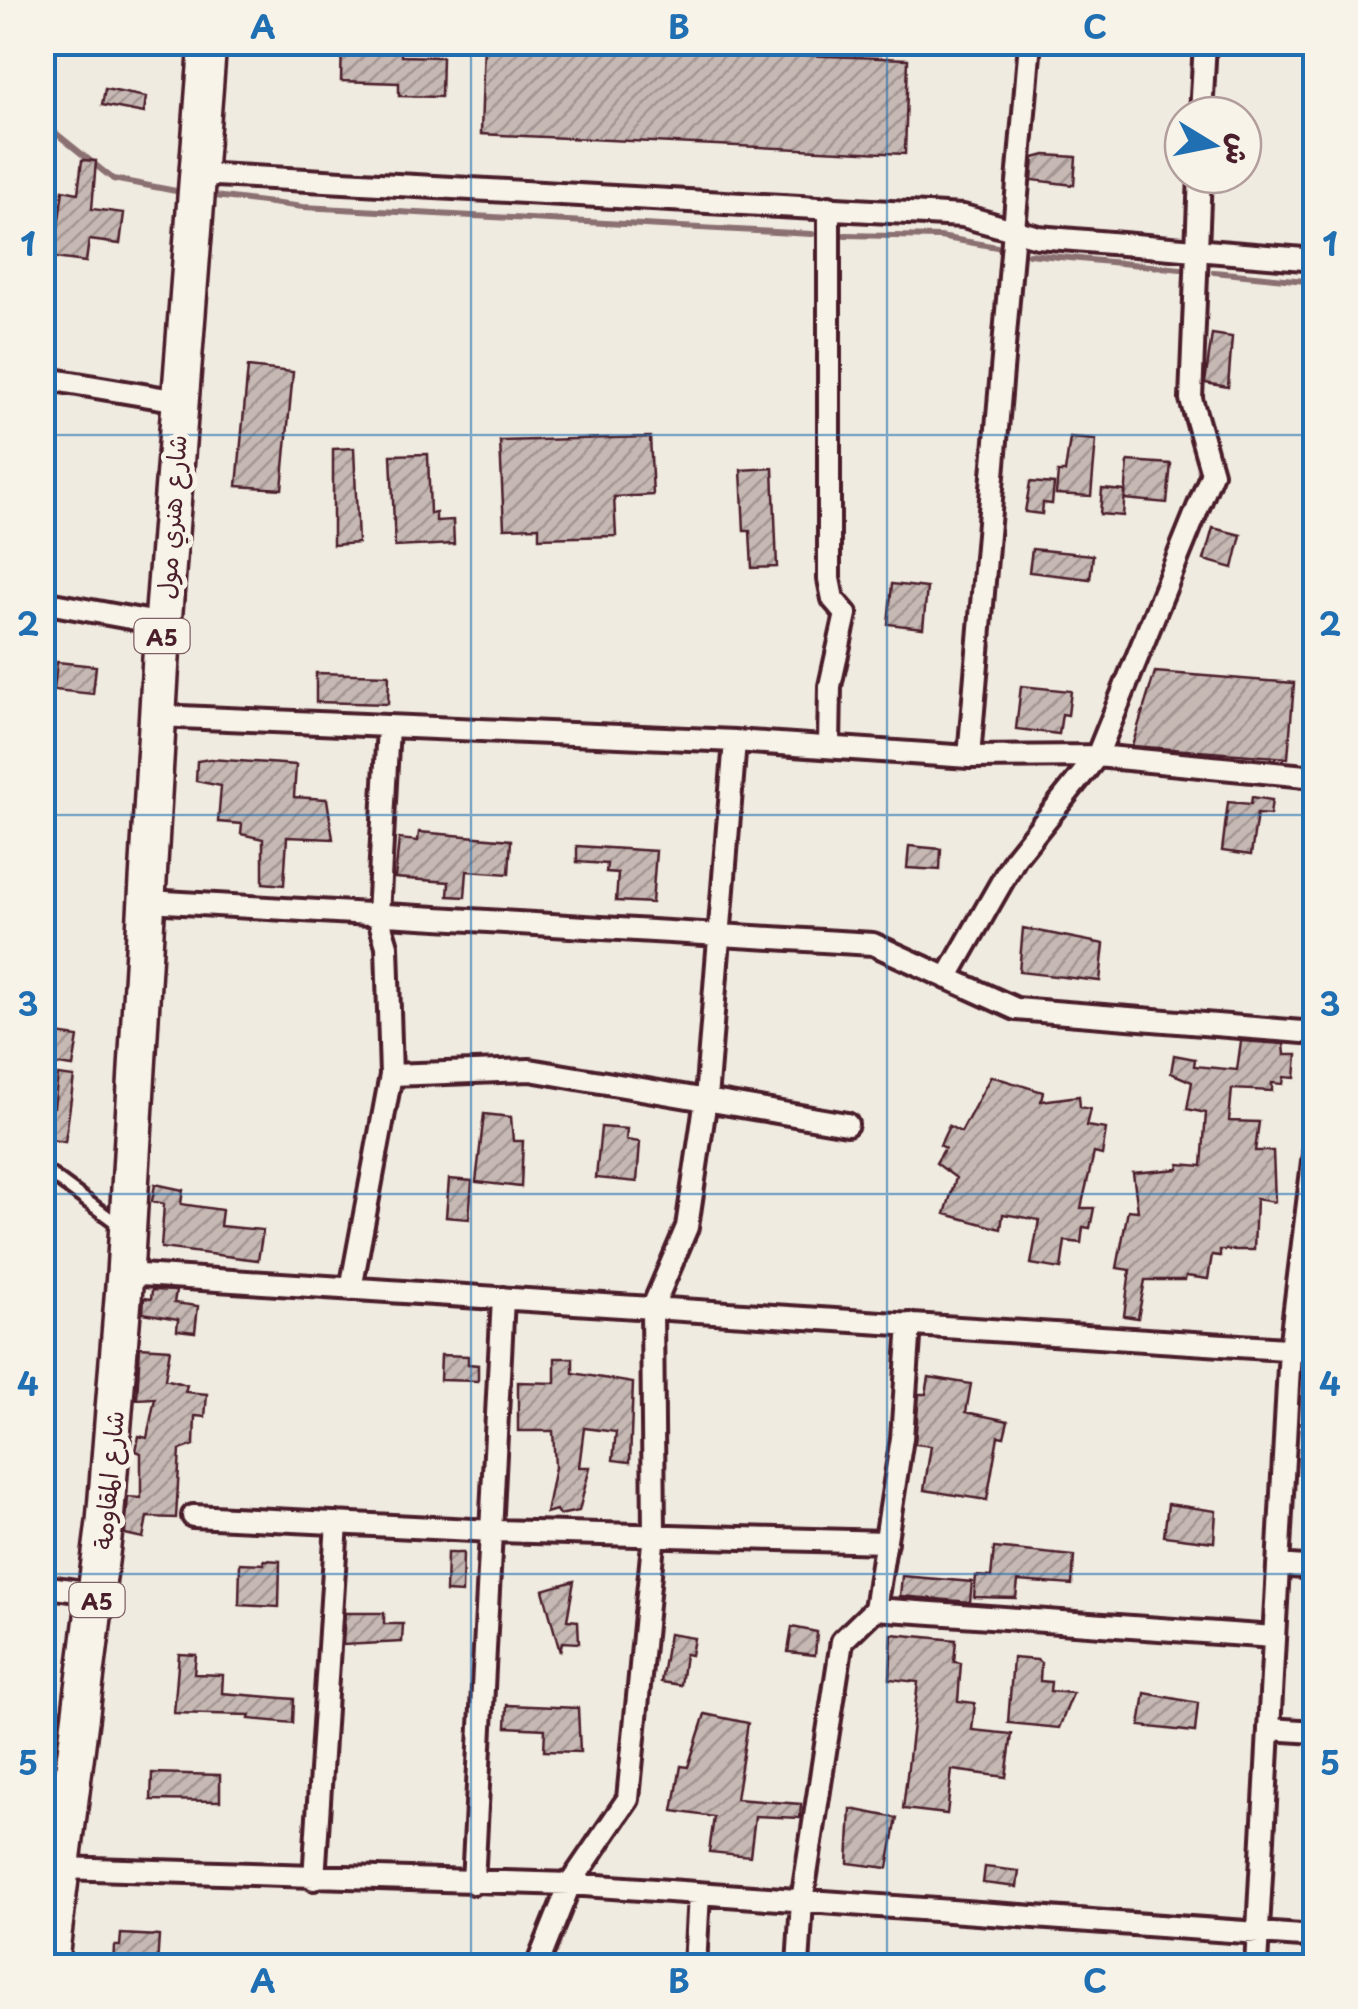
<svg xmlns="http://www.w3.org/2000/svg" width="1358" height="2009" font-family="'Playpen Sans','Playpen Sans Arabic',sans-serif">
<defs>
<pattern id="building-hatch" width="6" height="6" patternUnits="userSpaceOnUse" patternTransform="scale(2.5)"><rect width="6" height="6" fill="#c6b8b3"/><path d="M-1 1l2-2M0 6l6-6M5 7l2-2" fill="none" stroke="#a39592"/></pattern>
</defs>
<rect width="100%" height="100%" fill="#f0ebe0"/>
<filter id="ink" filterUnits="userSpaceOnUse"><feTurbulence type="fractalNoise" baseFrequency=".01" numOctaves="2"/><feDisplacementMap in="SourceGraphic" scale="20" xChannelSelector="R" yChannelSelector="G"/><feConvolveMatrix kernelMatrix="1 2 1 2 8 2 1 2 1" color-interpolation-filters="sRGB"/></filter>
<g filter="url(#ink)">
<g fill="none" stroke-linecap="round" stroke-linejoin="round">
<path stroke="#8b6f72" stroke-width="6" d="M42,122L113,179L176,191
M215,196L303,207L812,234
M845,235L940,237L997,247
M1029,254L1181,269
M1214,272L1316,282"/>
</g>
<path fill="url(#building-hatch)" stroke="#4a1f2b" stroke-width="2.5" d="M342,42H363V50L401,51V56L442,57L441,97L399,96V83L341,81Z
M484,42H602L687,51L908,59L905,154L481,134Z
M105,89L146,97L144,113L102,105Z
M1045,155L1076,157L1074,185L1032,180L1034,158Z
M82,160L96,161L92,209L124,213L120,244L89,240L86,262L54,258L63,190L78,193Z
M1212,334L1232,337L1228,387L1205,383Z
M248,367L293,372L282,489L237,486Z
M650,437L653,495L614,497L616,536L539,538V527L504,528L500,441Z
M1070,438L1096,440L1091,496L1056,494L1058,472H1065Z
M354,448L358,543L333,545V449Z
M428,454L430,514L436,513V521L453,520L454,544L395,547L391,455Z
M1128,461L1171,464L1167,503L1125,499Z
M773,468L777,567L752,568L750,531H744L741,470Z
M1030,482L1054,484L1052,504L1043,503L1042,514L1025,512Z
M1102,489L1125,491L1123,516L1100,514Z
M1213,528L1241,535L1233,568L1204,560Z
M1032,549L1093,555L1090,579L1029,572Z
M892,584L927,588L923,628L888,624Z
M57,662L96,666L93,694L54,690Z
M1155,672L1294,683L1288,758L1132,746Z
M316,673L389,675L388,704L316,702Z
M1021,686L1071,691L1068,715L1062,714L1059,734L1016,729Z
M210,759L296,765L294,797L327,799L333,839L287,837L284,885L263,883V839L241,834L242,824L218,822L221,786L196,781L197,761Z
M1252,797L1272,800L1270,815L1257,814L1251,855L1222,851L1228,802L1251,804Z
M419,832L511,840L509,874L467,871L465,897L448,896L449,882L395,878L399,839L418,841Z
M577,846L656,851L652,903L616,901L618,873L606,872L607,864L577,862Z
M909,846L941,849L940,870L907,868Z
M1023,928L1104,944L1100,981L1019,972Z
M56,1034L78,1037L73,1067L51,1064Z
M1241,1041L1284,1044L1285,1055H1297L1295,1078L1284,1077L1283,1084L1272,1083V1091L1232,1089L1229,1121L1259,1122L1255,1151H1273L1275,1202L1256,1199L1254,1250H1220V1256L1212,1255L1208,1279L1186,1276L1185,1280H1145L1138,1318L1124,1316L1130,1270L1117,1268L1128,1210L1138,1211L1133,1173L1178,1169L1179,1164L1202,1166L1206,1113L1187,1109L1192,1082L1171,1073L1174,1055L1195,1059L1194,1066L1237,1070Z
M58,1075L74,1077L65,1142L50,1140L52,1127L42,1126L44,1106L54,1107Z
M991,1076L1043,1092L1041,1101L1079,1096L1080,1107L1090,1109L1086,1126L1106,1129L1102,1155L1094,1153L1081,1208H1094L1090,1228L1083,1227L1081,1243L1065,1241L1061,1269L1031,1264L1039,1220L1003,1214L1001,1229L945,1214L956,1178L936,1163L945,1148L940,1145L949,1126L961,1132Z
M484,1114L511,1117L513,1141H523L521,1187L476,1182Z
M601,1127L627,1129L626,1140L640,1142L637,1182L596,1178Z
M449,1179L472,1181L469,1219L446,1217Z
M155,1184L183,1190L181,1204L222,1210L220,1226L263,1230L258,1260L161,1248L164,1204L152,1201Z
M152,1290L176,1291L174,1303L198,1306L195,1332L177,1330L178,1319L143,1313L144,1298L151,1299Z
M140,1347L170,1349L165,1379L187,1385L185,1392L207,1394L205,1417L195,1416L194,1445L180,1450L176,1518L147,1517L143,1538L125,1534L128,1497L141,1498V1453L136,1451L139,1436L147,1438L155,1398L137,1399Z
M441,1355L468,1356V1364L478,1365V1381L440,1380Z
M555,1358H573V1373L633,1383L630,1462L613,1460L616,1432L584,1428L579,1467H590L579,1511L559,1515L556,1510L546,1513L555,1467L553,1431H518V1382L555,1383Z
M929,1377L971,1384L966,1412L1008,1421L1004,1437L998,1436L987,1500L924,1490L931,1446L915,1444L919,1394H926Z
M1168,1504L1216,1511L1214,1542L1164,1536Z
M994,1548L1074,1556L1072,1585L1018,1581L1016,1598L974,1597L976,1576L991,1577Z
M447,1553H463L462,1593L446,1592Z
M264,1560L280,1561L279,1607L239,1605L240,1563L264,1564Z
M902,1576L972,1582L970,1602L900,1596Z
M574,1581L567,1620L578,1621L579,1643L562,1642L560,1652L543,1590Z
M345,1613H384V1624H403L402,1642L343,1645Z
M792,1627L817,1632L815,1655L788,1652Z
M669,1634L694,1638L691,1655L685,1654L681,1685L661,1682Z
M892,1634L956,1640L954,1662L961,1663L958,1701L975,1703L972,1730L1012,1734L1006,1777L952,1770L947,1814L903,1809L918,1682L890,1679Z
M179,1654L196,1655L194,1674L223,1675L222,1693L294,1699L293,1723L249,1719L250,1715L174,1713Z
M1013,1658L1037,1660L1041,1663L1040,1681L1051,1682L1050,1691L1073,1693L1059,1728L1008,1723Z
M1145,1693L1198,1703L1195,1732L1140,1726Z
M507,1705L578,1708L580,1752L544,1751L545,1729L506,1727Z
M705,1714L748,1723L736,1799L801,1804L800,1818L755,1816L750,1856L709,1852L714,1817L673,1811L681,1766L688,1767Z
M152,1773L220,1775V1801L151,1800Z
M851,1809L897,1818L888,1868L848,1863Z
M985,1867L1019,1871L1017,1887L983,1883Z
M121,1934L159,1936L157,1966H113L114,1946H120Z"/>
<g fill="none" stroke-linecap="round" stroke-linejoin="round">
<defs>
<path id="service" d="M42,1168L122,1227"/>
<path id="minor" d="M1201,115L1205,42
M197,174L963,216L1038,237L1316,260
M829,207V579L833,599L846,614L830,686L829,746
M42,378L179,401
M42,602L163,624
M158,716L735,741L969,757L1097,756L1316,777
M969,757L1030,42
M149,901L873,944L1016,1009L1316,1033
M947,978L1016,857L1097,756L1212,473L1191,399L1200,175
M391,1075L530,1070L847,1124
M125,1274L1316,1351
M351,1289L391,1075L387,946L378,916L388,726
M193,1516L493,1531L886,1542
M1278,1565L1316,1568
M42,1586L98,1594
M875,1609L1274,1637
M1269,1729L1316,1732
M61,1868L570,1884L1316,1937
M314,1879L337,1523
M473,1883L503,1298
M537,1966L570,1884L628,1799L654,1533L652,1309L687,1227L706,1099L735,741
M695,1966L699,1894
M798,1966L802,1901L842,1641L875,1609L902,1438L910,1324
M1256,1966L1290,1349L1316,1138"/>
<path id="trunk" d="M49,1966L105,1522L125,1274L163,624L208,42"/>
</defs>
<use href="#service" stroke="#4a1f2b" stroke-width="18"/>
<use href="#minor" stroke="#4a1f2b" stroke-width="28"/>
<use href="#trunk" stroke="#4a1f2b" stroke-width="42"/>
<use href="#service" stroke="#f7f3e8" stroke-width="10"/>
<use href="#minor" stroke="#f7f3e8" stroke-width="20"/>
<use href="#trunk" stroke="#f7f3e8" stroke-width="35"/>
</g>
</g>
<path fill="none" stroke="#1f6fb2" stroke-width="2.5" stroke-opacity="0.55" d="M471,42V1966M887,42V1966M42,435H1316M42,815H1316M42,1194H1316M42,1574H1316"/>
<g text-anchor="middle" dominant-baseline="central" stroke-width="10" stroke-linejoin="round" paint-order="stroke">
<g fill="#f7f3e8" stroke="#7e5f64" stroke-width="2.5">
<rect x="134.5" y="619" width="55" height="34" rx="8"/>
<rect x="69.5" y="1583" width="55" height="34" rx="8"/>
</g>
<g font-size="22" font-weight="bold" fill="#4a1f2b">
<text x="162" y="636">A5</text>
<text x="97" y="1600">A5</text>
</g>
<g font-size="25" fill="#4a1f2b" stroke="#f7f3e8">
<text transform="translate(171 517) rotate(-86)">شارع هنري مول</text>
<text transform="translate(108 1480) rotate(-85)">شارع المقاومة</text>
</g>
</g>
<rect width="1358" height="2009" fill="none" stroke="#f7f3e8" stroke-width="110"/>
<g transform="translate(1213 145) rotate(100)"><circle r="48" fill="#f7f3e8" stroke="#b29e9c" stroke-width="2.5"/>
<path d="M0-8L18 38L0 25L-18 38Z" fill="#1f6fb2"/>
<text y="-15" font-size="28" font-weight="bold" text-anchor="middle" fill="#4a1f2b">ش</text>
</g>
<rect x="55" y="55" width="1248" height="1899" fill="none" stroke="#1f6fb2" stroke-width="4"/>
<g font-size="32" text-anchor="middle" font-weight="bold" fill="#1f6fb2">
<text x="263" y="39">A</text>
<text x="679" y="39">B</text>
<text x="1095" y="39">C</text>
<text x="28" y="256">1</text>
<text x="1330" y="256">1</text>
<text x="28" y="636">2</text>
<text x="1330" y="636">2</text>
<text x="28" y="1016">3</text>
<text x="1330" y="1016">3</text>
<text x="28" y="1396">4</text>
<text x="1330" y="1396">4</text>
<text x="28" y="1775">5</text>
<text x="1330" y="1775">5</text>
<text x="263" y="1993">A</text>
<text x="679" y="1993">B</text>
<text x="1095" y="1993">C</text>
</g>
</svg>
